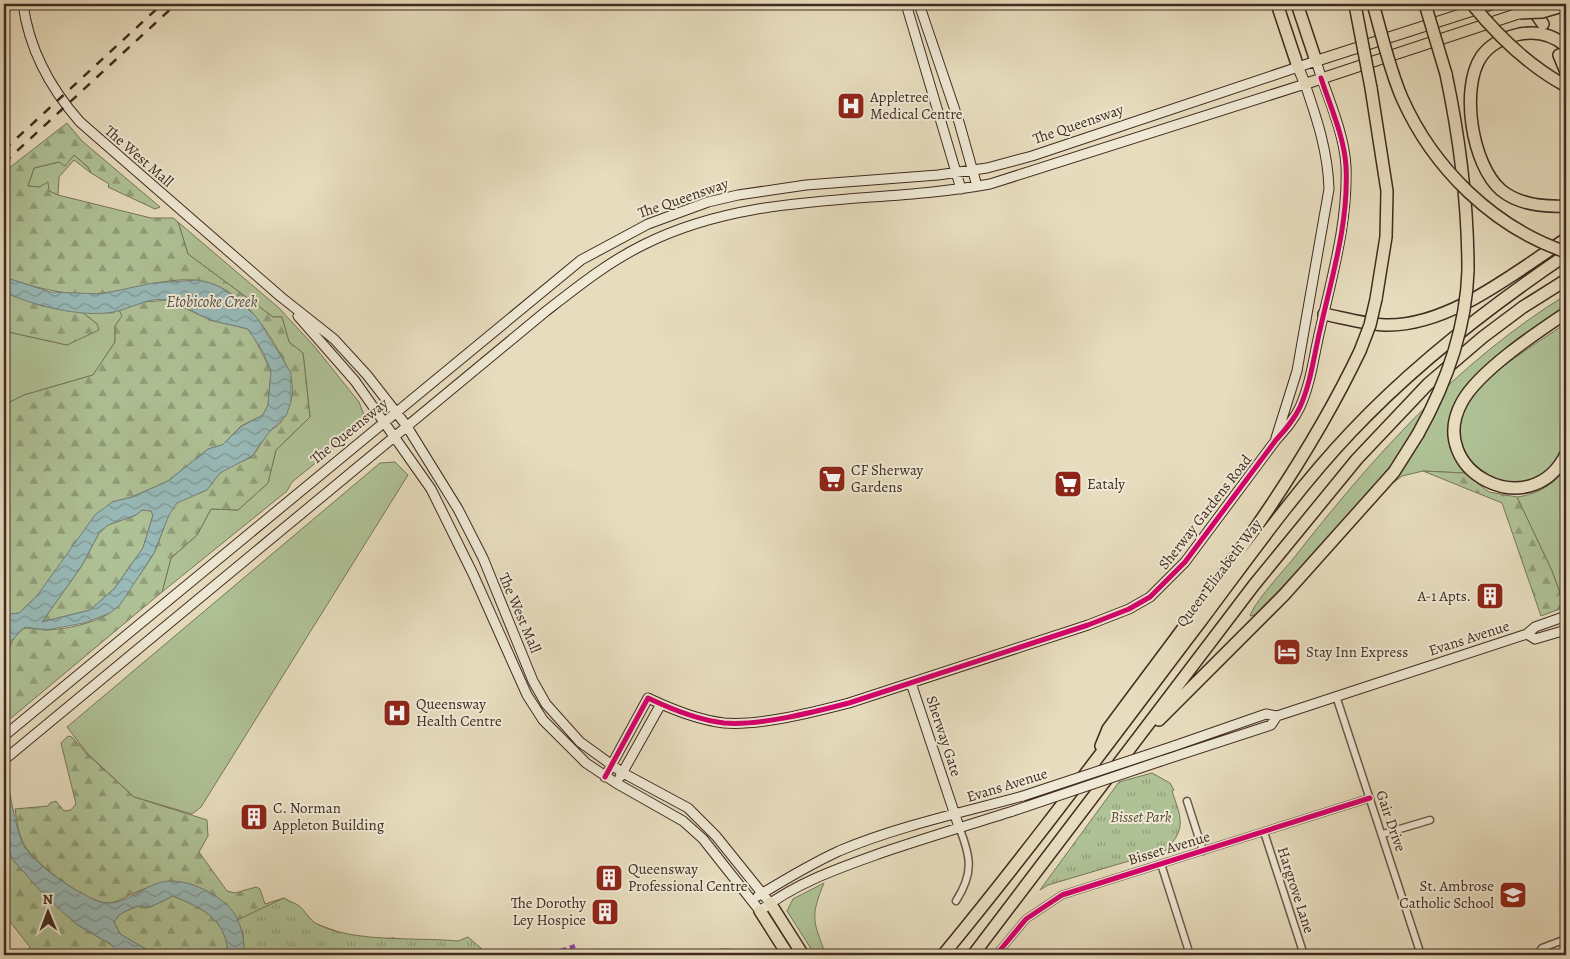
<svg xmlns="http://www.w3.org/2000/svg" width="1570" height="959" font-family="Alegreya,serif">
<defs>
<pattern id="forest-firs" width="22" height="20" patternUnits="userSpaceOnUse" patternTransform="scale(1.25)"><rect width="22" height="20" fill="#afc296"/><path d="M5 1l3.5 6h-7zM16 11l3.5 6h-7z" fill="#909e7a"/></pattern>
<pattern id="park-tufts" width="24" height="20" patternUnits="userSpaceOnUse" patternTransform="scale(1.25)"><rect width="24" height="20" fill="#afc296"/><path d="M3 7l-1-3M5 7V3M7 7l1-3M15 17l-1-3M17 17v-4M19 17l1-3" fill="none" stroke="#909e7a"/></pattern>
<pattern id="water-waves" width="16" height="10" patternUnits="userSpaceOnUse" patternTransform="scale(1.25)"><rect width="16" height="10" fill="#98bab8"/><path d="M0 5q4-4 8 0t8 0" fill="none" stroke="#7e9795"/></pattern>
</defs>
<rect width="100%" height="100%" fill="#e7ddbe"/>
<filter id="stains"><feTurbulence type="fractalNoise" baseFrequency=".004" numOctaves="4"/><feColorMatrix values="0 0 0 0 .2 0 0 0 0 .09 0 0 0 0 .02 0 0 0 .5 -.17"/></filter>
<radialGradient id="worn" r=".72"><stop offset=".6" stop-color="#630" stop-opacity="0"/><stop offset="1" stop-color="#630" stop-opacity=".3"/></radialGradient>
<path fill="#afc296" stroke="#78765b" d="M74,155L88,167L91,173L74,160L59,177L58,195L39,187L28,186L34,168L59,162Z
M178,222L279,308L314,346L359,402L364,415L360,427L292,482L287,491L162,592L171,558L197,535L211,509L238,510L268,483L276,450L310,417L303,353L289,342L282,317H273L188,254Z
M1566,295V310C1546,325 1525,341 1505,357C1461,390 1427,417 1464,473L1423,471L1402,476L1347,519L1255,615L1250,616C1253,604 1283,571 1293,559C1372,458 1456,363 1566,295Z
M119,310L123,316L115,326V342L93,375L24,395L4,405V331L67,345L89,333L97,324L82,312L112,313Z
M1566,323C1566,352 1566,381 1566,410C1566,422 1569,437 1564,448C1533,523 1423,462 1471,397C1491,370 1538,343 1566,323Z
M395,462L408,475L201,807L192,814L134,797L87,753L67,727L380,463Z
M1566,467V607L1557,610L1563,601L1552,571L1517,497C1539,494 1553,485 1566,467Z
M824,883C810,917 813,921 826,955H815L787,911L793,899Z
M725,949L776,952L778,955H644Z"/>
<path fill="url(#forest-firs)" stroke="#78765b" d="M67,123L82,141L160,207L155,209L108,187L109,184L91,173L88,167L74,155L65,166L59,162L34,168L28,186L39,187L48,182L49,191L58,195L151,218H173L178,222L188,254L273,317H282L289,342L303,353L310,417L276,450L268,483L238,510L211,509L197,535L171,558L162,592L4,724C4,694 0,653 19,631C26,625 38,630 47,630C67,629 91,624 108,614C117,608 148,564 154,553C162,538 164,515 177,503C185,496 199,495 207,489C213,485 215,477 221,472C229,465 241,463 251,457C258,451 262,440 268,433C272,428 278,427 281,422C300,392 293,376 277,348C263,324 245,299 220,287C184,269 140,290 103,293C69,297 36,288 4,277V172Z
M4,292L42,306L82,312L97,324L99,330L67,345L4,331Z
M168,300L210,320L248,329L253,335L271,371L268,405L263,415L241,426L222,445L208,449L168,481L132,497L112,502L36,597L19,613L4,615V405L24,395L93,375L115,342V326L122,316L119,310L144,302Z
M1423,471L1464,473L1489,492L1517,497L1552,571L1563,601L1557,610L1541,616L1502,503Z
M142,510L151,511L153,515L143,548L114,589L90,610L42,622L81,567L99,533L108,525L136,515Z
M68,736L72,737L87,754L134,797L207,820L208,836L199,852L227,891L235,893L256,887L260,889L265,904L284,898L300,907L314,923L322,926L361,940L395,938L244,955C245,933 236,926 223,909C196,875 169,877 132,894C125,897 116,903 108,903C87,903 35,864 25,846C18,834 17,822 15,809L48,806L50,803L56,801L64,811L71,810L76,804L61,743Z
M4,840L13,860L76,924L110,944L121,955H24L30,947L4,914Z
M173,896C202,908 227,919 228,955H156L120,934L114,922L119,915L126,911L138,906L150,907Z"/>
<path fill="url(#park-tufts)" stroke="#78765b" d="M1152,773L1170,783L1174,790L1172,791C1181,818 1187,828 1166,850L1048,885L1040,890L1119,782Z
M284,898C289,902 293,902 298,905C305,910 309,920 317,924C354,943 416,937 458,941L468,937L489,955H244L243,934L237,920Z"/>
<path fill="url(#water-waves)" stroke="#75817b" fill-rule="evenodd" d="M4,277L50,292L76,293L101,294L153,283L198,280L210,283L220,287L239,300L258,319L291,373V402L286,416L270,431L252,456L220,473L207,490L177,503L169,515L154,553L120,605L110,613L84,623L46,630L25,627L11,641L4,655V615L19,613L36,597L95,515L112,502L132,497L168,481L208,449L222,445L242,426L263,415L268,405L271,371L263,352L248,329C235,325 223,324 211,320C196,315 184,303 169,300C149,296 131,309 113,312C82,318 31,305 4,292ZM142,510L151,511L153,515L143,548L114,589L90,610L42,622L81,567L99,533L108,525L136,515Z
M4,752C6,772 15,832 25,848C38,865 60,881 78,891C88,896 98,904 110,903C128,902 144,886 162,882C184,877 216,892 231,909C241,921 245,940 244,955H228C227,919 202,908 173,896L150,907L138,906L126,911L119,915L114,922L120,934L156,955H121L110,944L76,924L43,894L13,860L4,840Z"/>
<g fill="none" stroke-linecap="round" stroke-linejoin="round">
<defs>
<path id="street" d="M1336,696L1421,955
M1187,801L1203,851
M1264,832L1304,955
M1383,834L1430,820
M1161,864L1190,955
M956,901C974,873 971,857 959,827
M996,955L1026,919L1062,895L1370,798
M1537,955L1542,948L1566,939"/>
<path id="secondary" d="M23,4C29,49 50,88 80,122L281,297L334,339L367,375L406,425L458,509L483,558L533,681L546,704L580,742L623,773L688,808L716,836L770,903
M906,4L961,189
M919,4L959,122L977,186
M298,316L355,381L431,489L473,574L527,695L543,720L586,763L616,783L683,821L703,839L760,911C795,883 839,868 881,853C925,838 969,825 1013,811
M1527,634L1535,639L1566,630
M911,683L959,827
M4,736L581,260L648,224L708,202L738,195L806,185L938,175L987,168L1032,156L1316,61C1326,94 1344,131 1346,166C1348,223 1332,276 1320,330C1314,355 1311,383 1300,407C1294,420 1285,430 1276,440L1185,562L1150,597L1129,609L1088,625L849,703C814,712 760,726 724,723C698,720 671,709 648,698L605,777
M1174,746L1266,714L1277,716L1527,634L1535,627L1566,616
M4,760L545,312C577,287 608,262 645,244C754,190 875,205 990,184L1305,84C1317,119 1328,152 1329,189L1297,371L1276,438
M1161,761L1271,725L1277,716
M620,777L661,704
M758,896C784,880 811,864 839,851C895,827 964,812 1023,796"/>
<path id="primary" d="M1316,61L1493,4
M1298,67L1305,84L1520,13"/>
<path id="highway" d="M1277,4L1298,67
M1297,4L1316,61
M1529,4L1543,24
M1566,46C1553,35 1537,31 1520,34C1505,37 1490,44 1481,57C1460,89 1472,165 1501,190C1519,205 1544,207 1566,206
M1559,55L1566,72
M1446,74C1460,140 1468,204 1468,271
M1371,88L1387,191L1386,237L1376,299
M1566,313C1536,333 1479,371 1462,402C1424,471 1531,526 1566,454
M1324,314C1344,318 1365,324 1385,325C1449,327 1515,272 1566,239
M1159,720L1284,595L1394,472L1418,434
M1101,746L1108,729C1197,608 1295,488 1360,351
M770,903L803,955
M760,911L788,955
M943,955C1032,847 1116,733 1201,621C1249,557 1296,490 1351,432C1415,364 1489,307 1566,255
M973,955L1254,585L1357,459L1428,384L1483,337L1523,307L1566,280"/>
</defs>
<use href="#street" stroke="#6a5848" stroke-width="9"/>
<use href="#secondary" stroke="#412b20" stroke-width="11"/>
<use href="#primary" stroke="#412b20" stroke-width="12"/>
<use href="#highway" stroke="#412b20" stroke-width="14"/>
<use href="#street" stroke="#efe9d5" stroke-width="6"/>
<use href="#secondary" stroke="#efe9d5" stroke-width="9"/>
<use href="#primary" stroke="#e7ddbe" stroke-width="10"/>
<use href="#highway" stroke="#e7ddbe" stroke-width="11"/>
<path stroke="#412b20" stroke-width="2.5" stroke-dasharray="9 9" stroke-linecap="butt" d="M4,150L162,4
M4,163L176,4"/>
<defs>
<path id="secondary-bridge" d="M1023,796L1174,746
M1013,811L1161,761"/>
<path id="primary-bridge" d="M1526,11L1547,4"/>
<path id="highway-bridge" d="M1373,4C1382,35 1389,68 1402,98C1433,168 1493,227 1566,252
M1425,4L1446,74
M1472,4C1498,36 1529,66 1566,86
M1355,5L1371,88
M1520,13L1542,12L1566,5
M1360,351L1370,325L1376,299
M1418,434C1446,384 1466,330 1468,271"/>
</defs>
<use href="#secondary-bridge" stroke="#412b20" stroke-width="11" stroke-linecap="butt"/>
<use href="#primary-bridge" stroke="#412b20" stroke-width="12" stroke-linecap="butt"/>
<use href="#highway-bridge" stroke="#412b20" stroke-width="14" stroke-linecap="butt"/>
<use href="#secondary-bridge" stroke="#efe9d5" stroke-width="9"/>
<use href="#primary-bridge" stroke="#e7ddbe" stroke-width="10"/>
<use href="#highway-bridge" stroke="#e7ddbe" stroke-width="11"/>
<path stroke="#8e44ad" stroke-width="4" stroke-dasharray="8 4" stroke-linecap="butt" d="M547,955L575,946"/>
<defs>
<path id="cycleway" d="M605,777L648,698C671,709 698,720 724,723C760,726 814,712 849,703L1088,625L1129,609L1150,597L1185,562L1276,440C1285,430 1294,420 1300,407C1311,383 1314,355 1320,330C1332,276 1349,222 1346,166C1344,136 1330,106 1321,78
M996,955L1026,919L1062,895L1370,798"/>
</defs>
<use href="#cycleway" stroke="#efe9d5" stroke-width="8"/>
<use href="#cycleway" stroke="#d6006c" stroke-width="5"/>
</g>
<defs>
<symbol id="hospital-square" viewBox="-11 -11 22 22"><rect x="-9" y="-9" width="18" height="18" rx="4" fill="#8f2418" stroke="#efe9d5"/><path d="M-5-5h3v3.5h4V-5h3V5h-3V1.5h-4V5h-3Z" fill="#fff"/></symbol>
<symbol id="supermarket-square" viewBox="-11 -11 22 22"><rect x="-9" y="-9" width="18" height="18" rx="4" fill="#8f2418" stroke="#efe9d5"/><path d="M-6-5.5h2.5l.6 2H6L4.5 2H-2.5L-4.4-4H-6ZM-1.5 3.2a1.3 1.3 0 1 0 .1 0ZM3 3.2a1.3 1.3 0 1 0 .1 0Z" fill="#fff"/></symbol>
<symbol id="building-square" viewBox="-11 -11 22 22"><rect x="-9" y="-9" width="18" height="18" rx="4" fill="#8f2418" stroke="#efe9d5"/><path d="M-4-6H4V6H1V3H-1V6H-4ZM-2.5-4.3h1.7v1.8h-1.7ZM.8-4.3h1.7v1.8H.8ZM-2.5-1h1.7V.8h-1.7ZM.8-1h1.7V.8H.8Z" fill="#fff"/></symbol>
<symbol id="hotel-square" viewBox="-11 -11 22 22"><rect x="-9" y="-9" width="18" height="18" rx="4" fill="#8f2418" stroke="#efe9d5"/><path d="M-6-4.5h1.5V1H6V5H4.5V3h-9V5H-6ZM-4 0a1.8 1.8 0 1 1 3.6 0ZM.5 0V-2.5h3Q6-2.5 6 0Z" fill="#fff"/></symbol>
<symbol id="school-square" viewBox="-11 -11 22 22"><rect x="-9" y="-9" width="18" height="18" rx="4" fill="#8f2418" stroke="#efe9d5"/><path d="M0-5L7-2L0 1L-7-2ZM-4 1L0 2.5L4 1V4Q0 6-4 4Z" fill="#fff"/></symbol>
</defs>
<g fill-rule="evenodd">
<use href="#hospital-square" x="835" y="90" width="32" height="32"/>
<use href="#supermarket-square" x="816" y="463" width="32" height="32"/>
<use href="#supermarket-square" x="1052" y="468" width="32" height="32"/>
<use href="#building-square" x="1474" y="580" width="32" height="32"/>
<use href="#hotel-square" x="1271" y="636" width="32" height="32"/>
<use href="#hospital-square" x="381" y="697" width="32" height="32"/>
<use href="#building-square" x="238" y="801" width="32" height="32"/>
<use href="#building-square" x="593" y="862" width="32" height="32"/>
<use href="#school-square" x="1497" y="879" width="32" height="32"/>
<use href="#building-square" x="589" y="896" width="32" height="32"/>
</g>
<g text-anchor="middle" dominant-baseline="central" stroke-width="4" stroke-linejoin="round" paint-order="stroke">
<g font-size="15" fill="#412b20" stroke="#efe9d5" text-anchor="start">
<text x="870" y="97">Appletree<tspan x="870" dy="17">Medical Centre</tspan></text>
<text x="851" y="470">CF Sherway<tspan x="851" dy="17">Gardens</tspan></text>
<text x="1087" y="484">Eataly</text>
<text x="1471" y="596" text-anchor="end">A-1 Apts.</text>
<text x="1306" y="652">Stay Inn Express</text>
<text x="416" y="704">Queensway<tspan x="416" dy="17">Health Centre</tspan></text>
<text x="273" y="808">C. Norman<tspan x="273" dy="17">Appleton Building</tspan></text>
<text x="628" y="869">Queensway<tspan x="628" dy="17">Professional Centre</tspan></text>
<text x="1494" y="886" text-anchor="end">St. Ambrose<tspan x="1494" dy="17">Catholic School</tspan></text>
<text x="586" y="903" text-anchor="end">The Dorothy<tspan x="586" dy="17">Ley Hospice</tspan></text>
</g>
<g font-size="15" fill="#412b20" stroke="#efe9d5">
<text transform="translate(1078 124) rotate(-19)">The Queensway</text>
<text transform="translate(139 156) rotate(41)">The West Mall</text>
<text transform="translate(683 198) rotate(-19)">The Queensway</text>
<text transform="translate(349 431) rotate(-39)">The Queensway</text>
<text transform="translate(1205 512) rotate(-52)">Sherway Gardens Road</text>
<text transform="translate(1219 573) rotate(-53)">Queen Elizabeth Way</text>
<text transform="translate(520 613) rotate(67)">The West Mall</text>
<text transform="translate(1469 638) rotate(-18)">Evans Avenue</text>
<text transform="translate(944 736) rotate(72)">Sherway Gate</text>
<text transform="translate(1007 785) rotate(-17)">Evans Avenue</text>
<text transform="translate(1391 821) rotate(71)">Gair Drive</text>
<text transform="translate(1169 848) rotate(-17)">Bisset Avenue</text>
<text transform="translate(1296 890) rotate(72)">Hargrove Lane</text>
</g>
<g font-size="15" font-style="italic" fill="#574938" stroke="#efe9d5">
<text x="1141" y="817">Bisset Park</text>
</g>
<g font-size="16" font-style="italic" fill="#574f46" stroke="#efe9d5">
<text x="212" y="302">Etobicoke Creek</text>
</g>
</g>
<rect width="1570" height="959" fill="none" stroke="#e7ddbe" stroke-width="20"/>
<rect x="5" y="5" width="1560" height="949" fill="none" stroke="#412b20" stroke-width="2.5"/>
<rect x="10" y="10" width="1550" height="939" fill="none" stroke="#412b20"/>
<g transform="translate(48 912) rotate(359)" stroke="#efe9d5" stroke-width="4" paint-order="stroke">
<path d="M0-4L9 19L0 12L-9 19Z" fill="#412b20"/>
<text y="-8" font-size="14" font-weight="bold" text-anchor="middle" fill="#412b20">N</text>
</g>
<rect width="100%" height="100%" filter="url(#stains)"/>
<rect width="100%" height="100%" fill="url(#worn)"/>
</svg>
